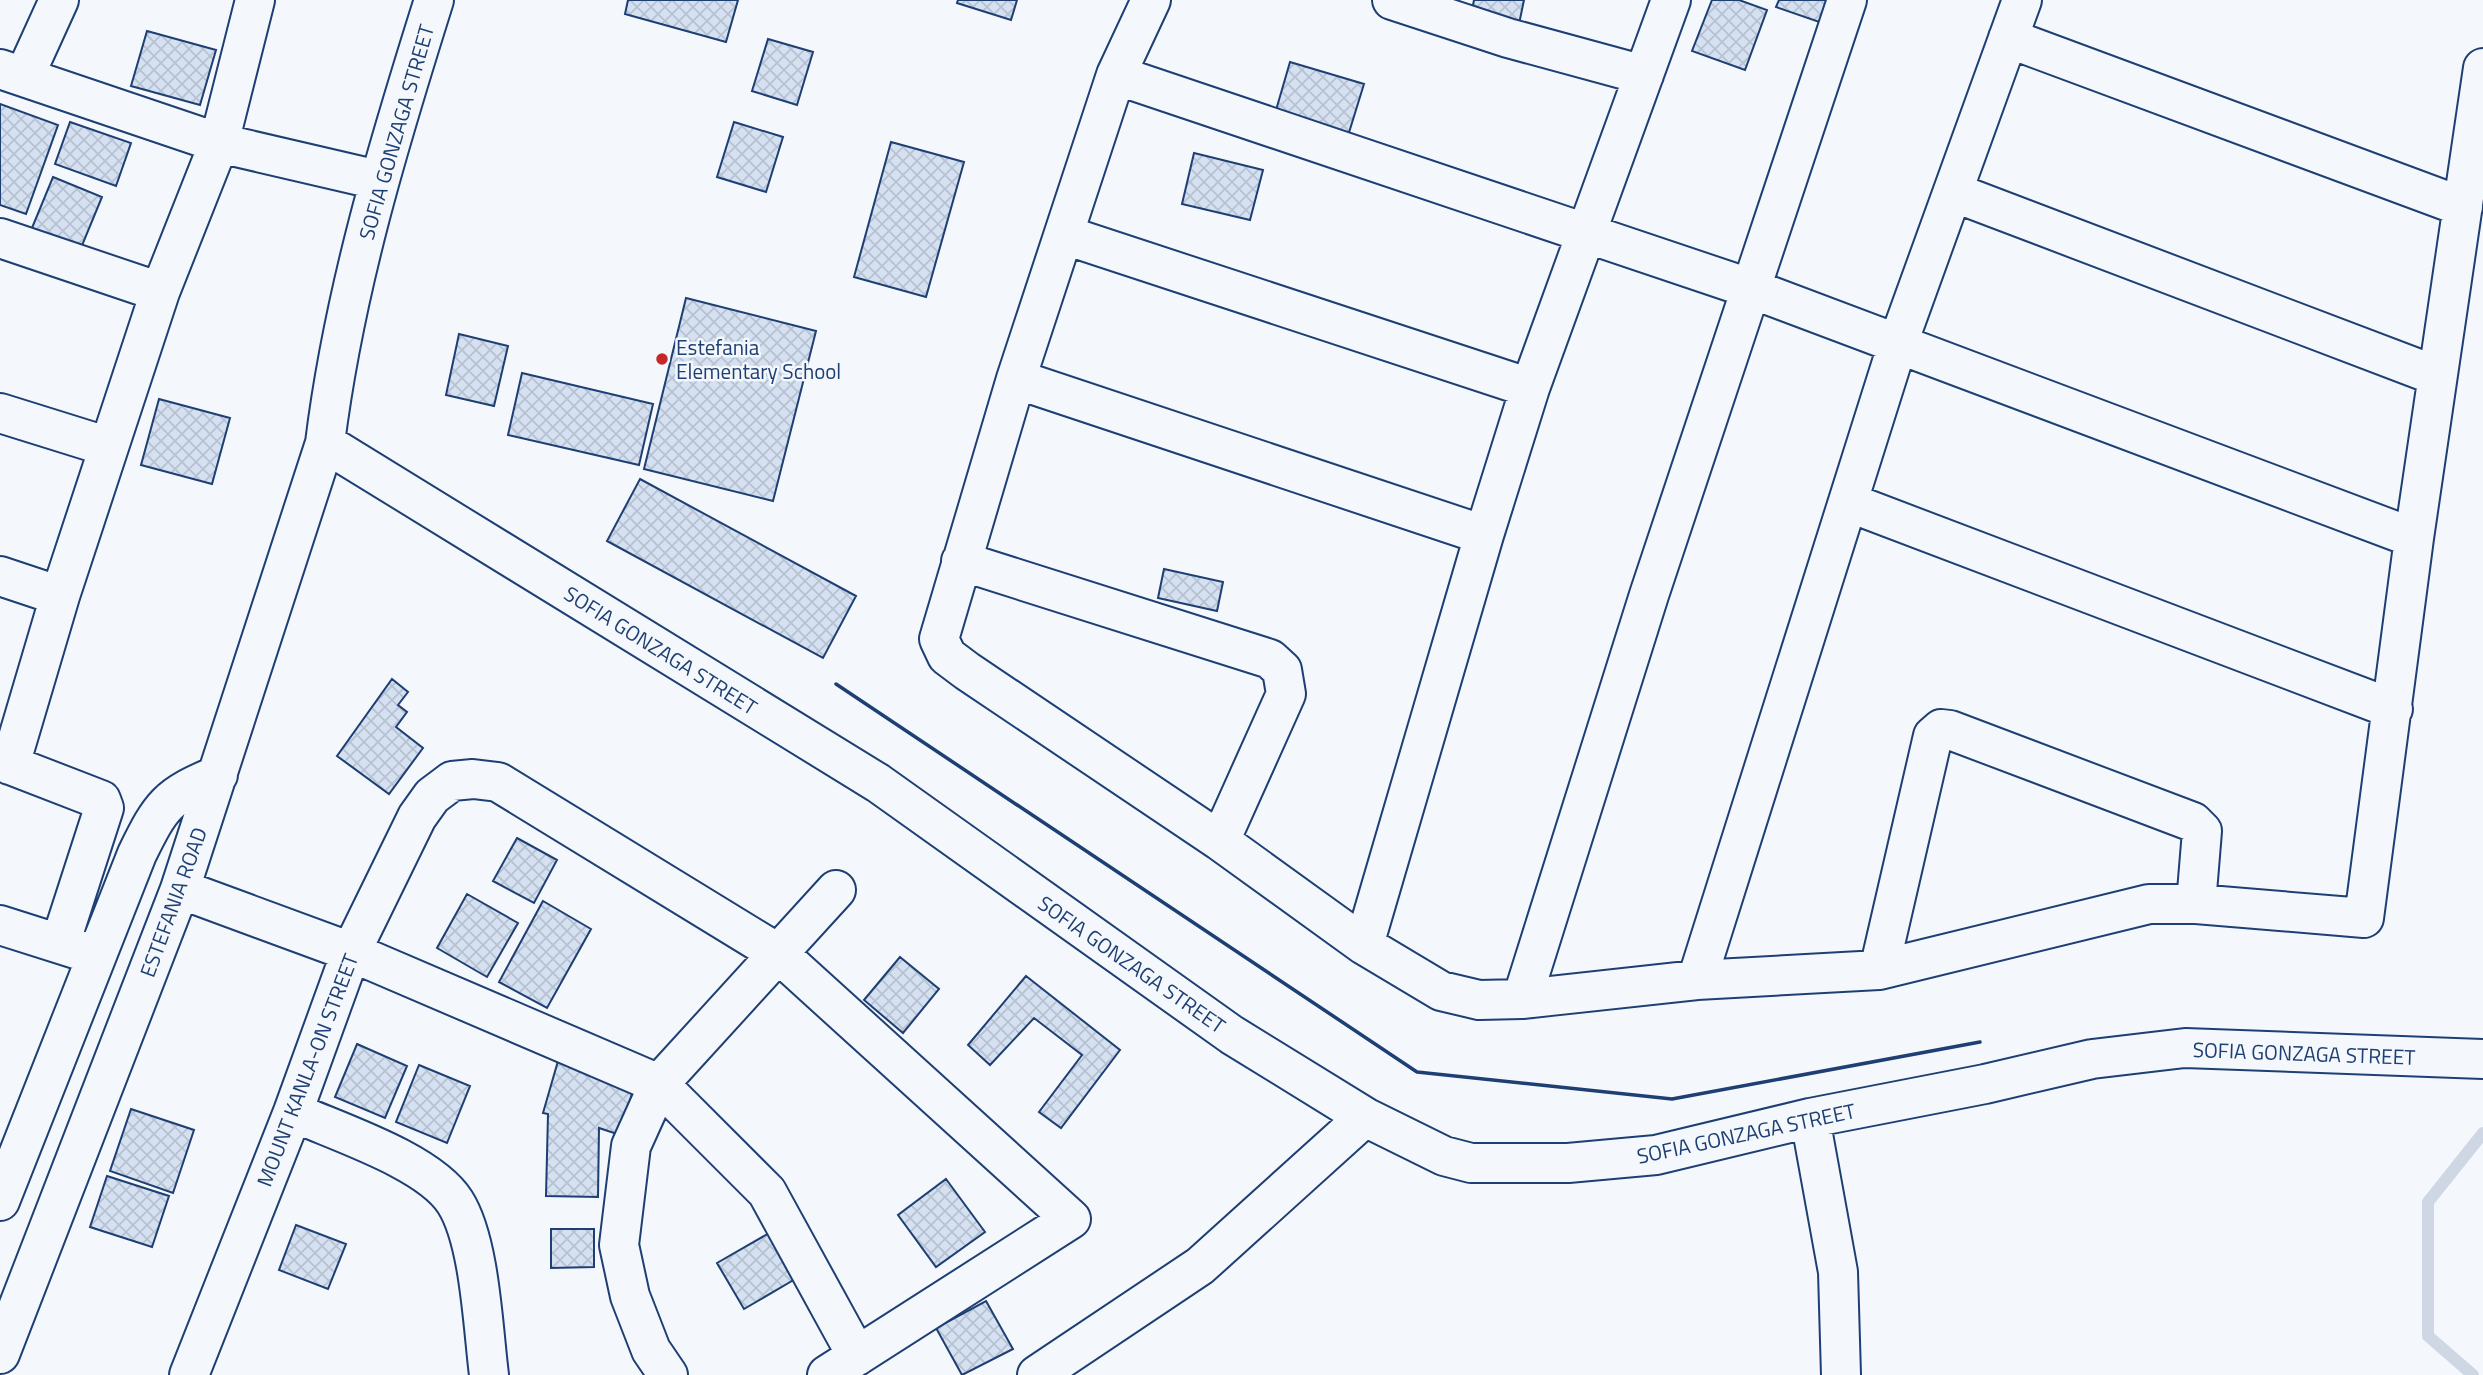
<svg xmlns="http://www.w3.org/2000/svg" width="2483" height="1375" font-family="'Titillium Web',sans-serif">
<defs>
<pattern id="building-cross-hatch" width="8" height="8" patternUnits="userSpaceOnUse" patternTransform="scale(1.75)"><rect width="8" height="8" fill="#d5e0f0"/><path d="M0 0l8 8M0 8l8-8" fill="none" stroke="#b6c1d1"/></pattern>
</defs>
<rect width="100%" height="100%" fill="#f4f7fb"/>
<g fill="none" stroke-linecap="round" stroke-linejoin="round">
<path stroke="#cfd7e4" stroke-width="12" d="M2473,1375L2428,1336V1202L2483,1133"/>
</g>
<path fill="url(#building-cross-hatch)" stroke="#1d3f73" stroke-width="2" d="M628,0H738L726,42L625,14Z
M958,0H1017L1011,20L957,3Z
M1474,0H1524L1519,24L1471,15Z
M1712,0H1739L1767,10L1745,70L1692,51Z
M1779,0H1841L1831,26L1776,7Z
M147,31L216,50L200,105L131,86Z
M768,39L813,52L797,105L752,91Z
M1290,62L1364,84L1347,139L1274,117Z
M0,104L58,125L26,214L0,205Z
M70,122L131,143L116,186L55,164Z
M734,122L783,137L766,192L717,177Z
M891,142L964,162L926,297L854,277Z
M1194,153L1263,170L1250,220L1182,204Z
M53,177L102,197L76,260L27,240Z
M686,298L816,331L773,501L644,469Z
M459,334L508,346L494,406L446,395Z
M522,373L653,404L639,465L508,435Z
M159,399L230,418L212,484L141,465Z
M640,479L856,596L823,658L607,541Z
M1164,569L1223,582L1217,611L1158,598Z
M392,679L408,692L398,705L407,712L396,727L423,748L389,794L337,756Z
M517,838L557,860L534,903L493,881Z
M467,894L518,923L487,977L437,948Z
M543,901L591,929L547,1008L499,982Z
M900,957L939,989L903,1033L864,1000Z
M1026,976L1120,1050L1061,1128L1039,1112L1082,1055L1034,1018L990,1065L968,1045Z
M357,1044L407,1066L385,1118L335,1097Z
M558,1061L635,1083L620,1135L599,1128L598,1197L546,1196L548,1114L543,1113Z
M419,1065L470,1086L447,1143L396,1122Z
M131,1109L194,1130L173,1193L110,1171Z
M107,1176L169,1196L152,1247L90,1227Z
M946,1179L985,1232L936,1267L898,1215Z
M296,1225L346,1244L328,1289L279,1270Z
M551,1229H594V1267L551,1268Z
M771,1232L797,1278L744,1309L717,1263Z
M986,1301L1013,1349L962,1375L936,1328Z"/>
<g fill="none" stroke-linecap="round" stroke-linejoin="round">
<defs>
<path id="minor" d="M1151,0L1116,75L1016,379L939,639L947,656L967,671L1220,841L1364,945L1441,991L1479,1000L1522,999L1697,980L1879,970L2149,904H2196L2364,918L2414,538L2483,68
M1392,0L1508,38L1644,75
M2008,38L2463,207
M0,69L219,143L378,180
M1116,75L1752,289L2414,538
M24,77L59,0
M1953,192L2437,376
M1065,235L1530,388
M0,238L160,292
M1016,379L1484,535
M0,413L109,447
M325,443L878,783L1232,1035L1365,1117L1444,1156L1471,1163H1568L1656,1155L1810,1118L1985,1084L2092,1059L2185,1048L2483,1059
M1848,502L2393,709
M961,561L1270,659L1282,670L1286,694L1220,841
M0,576L60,596
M0,761L101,800L104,808L60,944
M10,765L60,596L160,292L219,143L255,0
M180,889L351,952L659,1084L767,1192L857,1356
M0,925L85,952
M1364,945L1484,535L1530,388L1671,0
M1879,970L1933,736L1941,729L1950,730L2193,822L2202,831L2196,904
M1697,980L1898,343L2022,0
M1522,999L1649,595L1847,0
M293,1112C338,1132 429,1161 455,1202C480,1241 483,1328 489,1375
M1810,1118L1838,1272L1841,1375
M0,1201L137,854C161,805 167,796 218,775
M0,1354L180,889L325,443C344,291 388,146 434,0
M189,1375L293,1112L351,952L417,817L432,796L452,781L473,779L498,782L779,954L1071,1219L827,1375
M668,1375L651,1350L630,1296L619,1245L631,1146L659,1084L836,890
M1037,1375L1200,1266L1365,1117"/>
</defs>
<use href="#minor" stroke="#1d3f73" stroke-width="42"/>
<use href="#minor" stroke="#f4f7fb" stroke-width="38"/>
<path stroke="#1d3f73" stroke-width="3.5" d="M836,684L1417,1072L1672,1099L1980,1042"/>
</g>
<circle fill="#c62828" stroke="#f4f7fb" stroke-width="2.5" cx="662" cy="359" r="7"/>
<g text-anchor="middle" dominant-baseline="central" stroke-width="5" stroke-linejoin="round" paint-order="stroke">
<g font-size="21" fill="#1d3f73" stroke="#f4f7fb">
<text transform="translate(396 132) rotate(-74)">SOFIA GONZAGA STREET</text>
<text transform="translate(661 650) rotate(32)">SOFIA GONZAGA STREET</text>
<text transform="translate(173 902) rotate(-70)">ESTEFANIA ROAD</text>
<text transform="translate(1132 964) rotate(35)">SOFIA GONZAGA STREET</text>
<text transform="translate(2304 1053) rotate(2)">SOFIA GONZAGA STREET</text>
<text transform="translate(307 1070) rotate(-69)">MOUNT KANLA-ON STREET</text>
<text transform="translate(1746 1133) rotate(-12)">SOFIA GONZAGA STREET</text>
</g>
<g font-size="21" fill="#1d3f73" stroke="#f4f7fb" text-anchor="start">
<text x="676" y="347">Estefania<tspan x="676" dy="24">Elementary School</tspan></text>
</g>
</g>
</svg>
